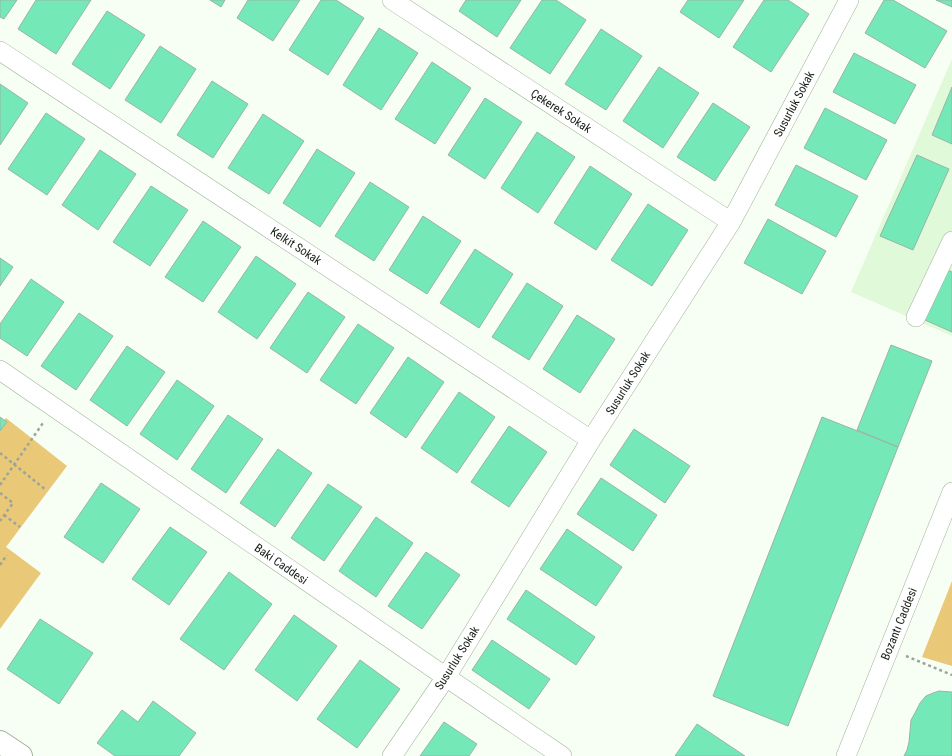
<svg xmlns="http://www.w3.org/2000/svg" width="952" height="756" font-family="'Roboto Condensed',sans-serif">
<rect width="100%" height="100%" fill="#f7fff4"/>
<path fill="#e0f9d9" d="M952,59V336L851,292Z"/>
<path fill="#e9c877" d="M6,418L67,466L6,547L41,573L0,629V425Z
M952,581V666L922,657Z"/>
<path fill="#74e8b6" stroke="#97b5a6" d="M0,0H17L4,19L0,17Z
M36,0H91L56,54L18,29Z
M210,0H225L221,7Z
M248,0H300L273,41L237,18Z
M321,0H336L364,18L328,75L289,50Z
M466,0H521L497,37L459,11Z
M542,0H556L586,20L550,74L510,48Z
M688,0H744L719,38L680,12Z
M764,0H788L809,14L771,72L733,47Z
M884,0H893L947,31L925,68L865,33Z
M936,0H952V7Z
M107,11L145,35L110,89L72,64Z
M379,28L418,53L381,110L343,85Z
M601,29L642,56L606,110L565,84Z
M160,46L196,69L161,123L125,100Z
M854,53L916,85L895,124L833,92Z
M432,62L471,88L435,144L395,119Z
M659,67L699,93L663,148L623,121Z
M212,81L248,104L213,158L177,135Z
M0,84L28,103L0,145Z
M952,87V144L932,135Z
M485,98L522,122L485,179L448,155Z
M713,103L750,127L715,181L677,157Z
M825,108L887,140L866,180L804,148Z
M46,113L85,139L47,195L8,169Z
M263,114L304,141L269,194L228,168Z
M537,132L575,157L538,213L501,188Z
M317,149L355,173L320,227L283,203Z
M100,150L136,174L98,230L62,205Z
M917,155L949,169L913,250L880,236Z
M796,165L858,196L836,237L775,205Z
M590,166L632,194L596,250L554,223Z
M370,182L409,207L374,261L335,236Z
M151,186L188,210L150,266L113,242Z
M648,204L688,230L652,286L611,260Z
M423,216L461,241L427,294L389,270Z
M768,219L826,251L802,294L744,263Z
M203,221L241,247L203,302L165,277Z
M475,249L513,274L479,328L440,303Z
M256,256L296,284L257,339L218,312Z
M0,258L13,267L0,286Z
M942,267L952,272V332L918,317Z
M31,279L64,302L27,356L0,338V324Z
M527,283L563,306L529,360L492,337Z
M308,292L345,317L307,373L270,348Z
M79,313L113,336L76,390L41,366Z
M577,315L615,339L580,393L543,369Z
M358,324L394,348L356,404L320,380Z
M891,345L932,361L898,447L857,430Z
M127,346L165,372L127,426L90,400Z
M408,357L444,382L406,438L370,413Z
M177,380L214,406L177,460L140,434Z
M459,392L495,417L457,473L421,448Z
M228,415L263,439L226,493L191,469Z
M0,417L7,422L0,431Z
M822,417L898,447L788,726L713,696Z
M509,426L547,452L509,507L471,482Z
M634,429L690,466L665,503L610,465Z
M278,449L312,473L275,527L240,503Z
M601,478L657,515L633,551L577,514Z
M101,483L140,509L103,563L64,537Z
M328,484L362,507L324,561L291,538Z
M376,517L413,543L376,597L339,571Z
M170,527L207,552L169,605L132,579Z
M567,529L622,567L596,606L540,569Z
M426,552L460,575L422,629L388,606Z
M229,572L272,604L224,670L180,639Z
M526,590L595,637L576,665L507,619Z
M294,615L337,646L297,701L255,670Z
M40,619L93,653L59,704L7,669Z
M492,640L550,679L529,709L472,670Z
M360,660L400,689L357,748L317,719Z
M939,691L952,692V756H904L907,750L909,742L911,720L916,711L920,703L926,696L933,693Z
M153,701L196,733L179,756H115L97,743L122,710L138,722Z
M444,722L477,744L469,756H420Z
M697,724L745,756H675Z"/>
<g fill="none" stroke-linecap="round" stroke-linejoin="round">
<defs>
<path id="minor" d="M392,0L731,222
M0,51L591,440
M916,317L952,241
M0,370L446,677L562,756
M392,756L446,677L591,440L731,222L849,0
M846,756L952,492"/>
<path id="primary" d="M0,742L21,756"/>
</defs>
<use href="#minor" stroke="#a0b39a" stroke-width="20"/>
<use href="#primary" stroke="#a0b39a" stroke-width="24"/>
<path stroke="#9da49a" stroke-width="2.5" stroke-dasharray="3 3" stroke-linecap="butt" d="M0,453L46,490
M0,485L43,423
M0,493L13,503L0,521
M4,515L20,527
M0,565L7,555
M906,656L952,675"/>
<use href="#minor" stroke="#fff" stroke-width="19"/>
<use href="#primary" stroke="#fff" stroke-width="22"/>
</g>
<g text-anchor="middle" dominant-baseline="central" stroke-width="3" stroke-linejoin="round" paint-order="stroke">
<g font-size="12" fill="#192017" stroke="#fff">
<text transform="translate(794 104) rotate(-62)">Susurluk Sokak</text>
<text transform="translate(561 111) rotate(33)">Çekerek Sokak</text>
<text transform="translate(296 246) rotate(33)">Kelkit Sokak</text>
<text transform="translate(628 383) rotate(-58)">Susurluk Sokak</text>
<text transform="translate(281 564) rotate(35)">Baki Caddesi</text>
<text transform="translate(899 624) rotate(-68)">Bozantı Caddesi</text>
<text transform="translate(457 658) rotate(-58)">Susurluk Sokak</text>
</g>
</g>
</svg>
